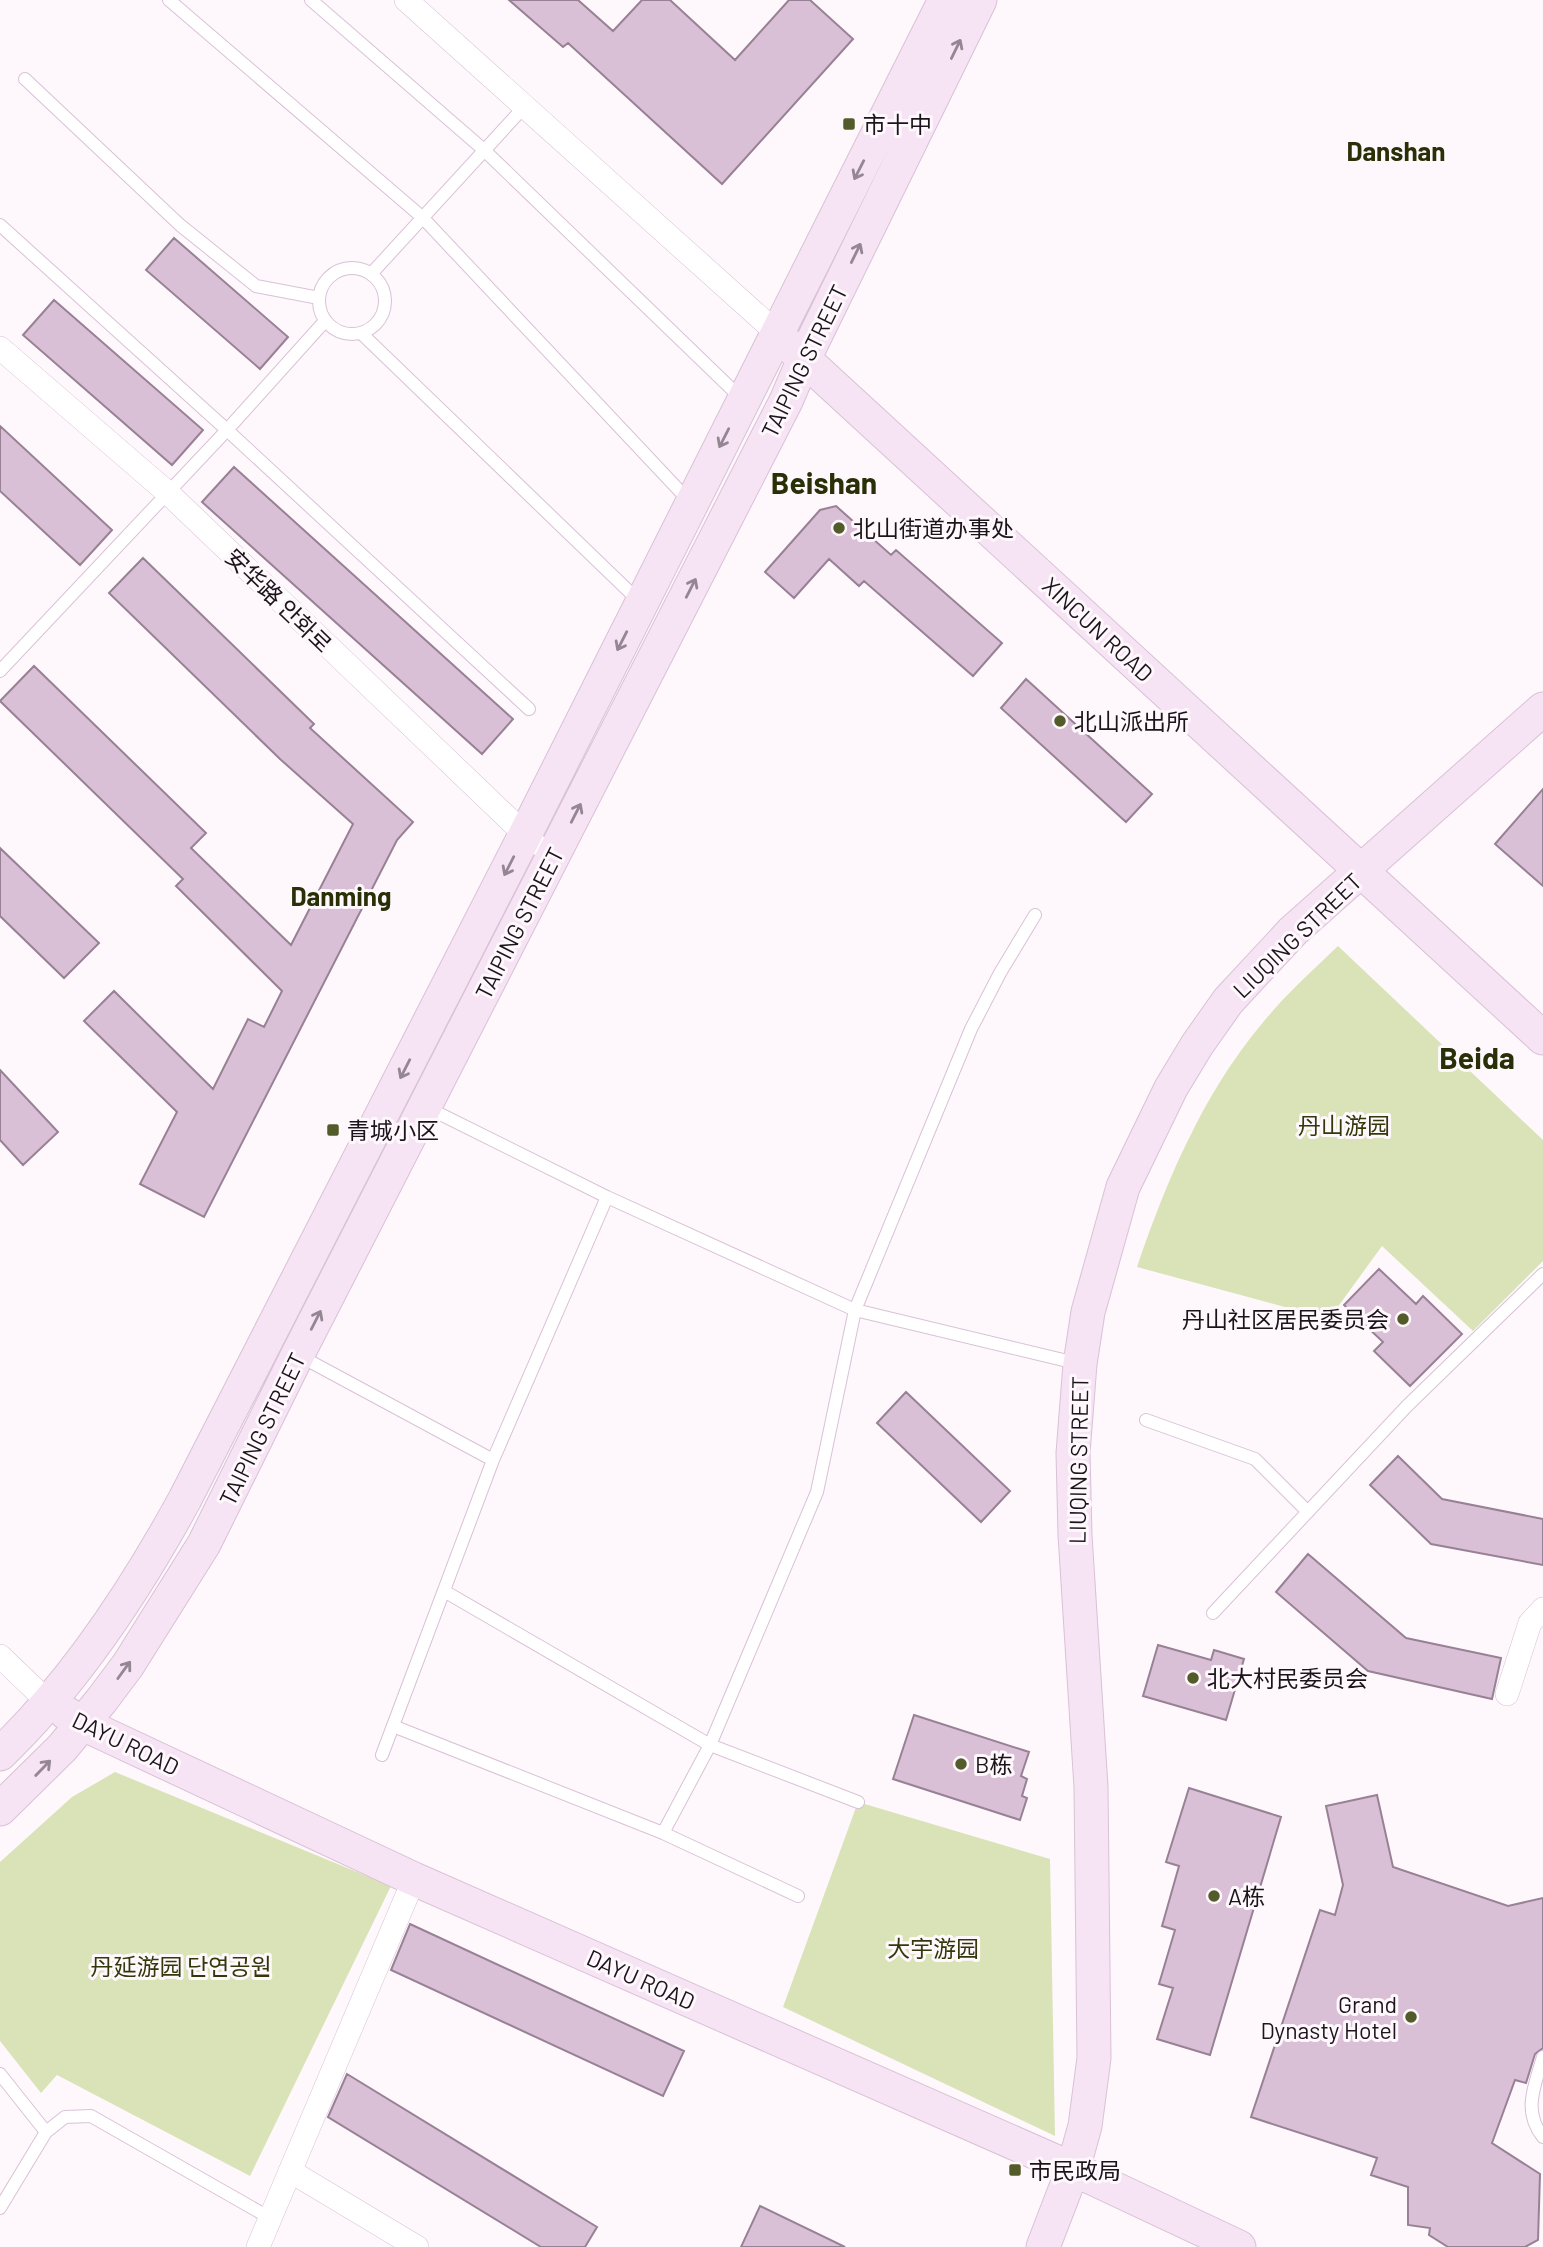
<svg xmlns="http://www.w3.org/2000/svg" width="1543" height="2247" font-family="Barlow,'Noto Sans SC','Noto Sans KR',sans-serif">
<rect width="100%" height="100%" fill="#fef8fd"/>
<path fill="#dae3b7" d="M1338,946L1543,1140V1261L1473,1331L1382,1246L1329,1319L1137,1267C1166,1182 1202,1096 1260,1026C1283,997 1311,972 1338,946Z
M115,1772L391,1886L250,2176L57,2075L41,2093L0,2041V1862L72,1797Z
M858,1802L1050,1859L1055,2136L783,2007Z"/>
<path fill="#d9c0d6" stroke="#988195" stroke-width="2" d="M509,0H578L613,31L642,0H670L735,60L789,0H810L853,39L722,184L568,43L563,47Z
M174,238L288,337L260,369L146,270Z
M54,300L203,430L172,465L23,335Z
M0,426L112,530L80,565L0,491Z
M234,467L513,719L482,754L202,502Z
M836,506L891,555L896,550L1002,643L973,676L864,581L859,586L829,559L794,598L765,572L820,510Z
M143,558L314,724L310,728L413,822L397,840L204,1217L140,1184L177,1112L84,1021L114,991L213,1089L248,1019L264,1027L282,991L176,886L183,879L0,701L34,666L206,833L191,848L291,945L353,824L280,759L109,593Z
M1026,679L1152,794L1126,822L1001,708Z
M1543,789V886L1495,844Z
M0,848L99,943L64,978L0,916Z
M0,1070L58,1132L23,1165L0,1140Z
M1379,1269L1416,1304L1423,1296L1462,1334L1410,1386L1374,1351L1383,1342L1344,1305Z
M906,1392L1010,1491L981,1522L877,1423Z
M1398,1456L1442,1499L1543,1519V1565L1431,1544L1370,1485Z
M1308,1554L1406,1638L1501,1658L1492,1699L1368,1671L1276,1592Z
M1158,1645L1211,1660L1214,1650L1244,1659L1226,1720L1143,1696Z
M914,1715L1029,1752L1021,1776L1027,1779L1022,1796L1027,1798L1020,1820L893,1779Z
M1189,1788L1281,1817L1210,2055L1157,2039L1173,1988L1159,1984L1175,1930L1162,1926L1179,1866L1166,1862Z
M1377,1795L1393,1867L1508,1906L1543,1898V2048L1535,2054L1526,2083L1515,2080L1492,2143L1540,2174L1538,2240L1525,2247H1448L1429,2235L1430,2228L1408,2225V2187L1371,2175L1377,2158L1251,2117L1320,1910L1335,1915L1343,1885L1326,1806Z
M410,1924L684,2051L663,2096L391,1970Z
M347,2074L597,2227L585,2247H541L328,2117Z
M760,2206L845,2247H741Z"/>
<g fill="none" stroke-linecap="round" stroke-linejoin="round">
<defs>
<path id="lane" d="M169,0L422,217L691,503
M311,0L484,150L743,400
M25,79L180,225L256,286L319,298
M0,225L227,430L529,709
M319 301a33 33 0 1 1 66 0a33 33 0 1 1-66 0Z
M371,274L524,107
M361,333L641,603
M0,671L227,430L325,321
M426,1107L607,1197L855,1310L1080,1364
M298,1355L493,1460
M1146,1420L1255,1459L1308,1512
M444,1591L710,1745L858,1802
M1213,1613L1407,1406L1543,1274
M393,1726L663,1833L798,1896
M382,1755L493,1460L607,1197
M663,1833L710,1745L817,1492L855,1310L971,1029L1000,973L1035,915
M1543,2057C1535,2085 1522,2111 1543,2137
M0,2074L46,2132
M0,2208L46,2132L65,2117L91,2116L270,2218"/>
<path id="street" d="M406,0L777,333
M0,348L168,493L534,843
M0,1656L48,1702
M1507,1694L1530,1623L1543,1609
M290,2171L417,2247
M258,2247L414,1879"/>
<path id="secondary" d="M790,346L1543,1038
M66,1713L83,1724L414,1879L1073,2169L1239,2247
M0,1754C74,1683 136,1589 185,1499L525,835L945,0
M0,1809L62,1748L101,1701L128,1665L204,1544L298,1354L786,401L804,359L980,0
M1043,2247L1073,2169L1085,2126L1094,2058L1091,1787L1075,1535L1073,1453L1080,1364L1088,1312L1123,1187L1171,1088L1197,1045L1228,1001L1293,931L1543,709"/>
</defs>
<use href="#lane" stroke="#d9c1d6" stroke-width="14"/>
<use href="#street" stroke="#d9c1d6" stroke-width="24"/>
<use href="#secondary" stroke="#d9c1d6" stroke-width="35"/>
<use href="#lane" stroke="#fff" stroke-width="12"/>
<use href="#street" stroke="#fff" stroke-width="23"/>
<use href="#secondary" stroke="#f6e3f4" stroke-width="33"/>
</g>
<defs><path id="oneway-shaft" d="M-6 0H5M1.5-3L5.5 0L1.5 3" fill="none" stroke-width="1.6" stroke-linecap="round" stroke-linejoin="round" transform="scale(1.75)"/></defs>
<g stroke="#948692">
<use href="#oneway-shaft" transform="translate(956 49) rotate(-64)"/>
<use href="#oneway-shaft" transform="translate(859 170) rotate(117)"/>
<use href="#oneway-shaft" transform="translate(856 253) rotate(-64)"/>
<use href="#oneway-shaft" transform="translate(724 438) rotate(117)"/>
<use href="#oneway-shaft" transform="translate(691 588) rotate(-63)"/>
<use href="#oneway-shaft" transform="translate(622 641) rotate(117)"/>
<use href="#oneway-shaft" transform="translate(576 813) rotate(-63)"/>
<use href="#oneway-shaft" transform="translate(509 866) rotate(117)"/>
<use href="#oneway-shaft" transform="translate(405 1069) rotate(117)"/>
<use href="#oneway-shaft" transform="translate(316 1320) rotate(-63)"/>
<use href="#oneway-shaft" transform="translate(124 1670) rotate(-54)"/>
<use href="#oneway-shaft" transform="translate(43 1768) rotate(-46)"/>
</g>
<g fill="#535b2a" stroke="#fef8fd" stroke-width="2.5">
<rect x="842" y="117" width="14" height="14" rx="3.5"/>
<circle cx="839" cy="528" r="7"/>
<circle cx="1060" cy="721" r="7"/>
<rect x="326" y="1123" width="14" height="14" rx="3.5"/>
<circle cx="1403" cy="1319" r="7"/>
<circle cx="1193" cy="1678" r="7"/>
<circle cx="961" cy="1764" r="7"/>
<circle cx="1214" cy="1896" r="7"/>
<circle cx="1411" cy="2017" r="7"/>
<rect x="1008" y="2163" width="14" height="14" rx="3.5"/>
</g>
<g text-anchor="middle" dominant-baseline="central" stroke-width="6" stroke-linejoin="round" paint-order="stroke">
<g font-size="23" fill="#1c141b" stroke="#fef8fd" text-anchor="start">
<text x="863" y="124">市十中</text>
<text x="853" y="528">北山街道办事处</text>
<text x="1074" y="721">北山派出所</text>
<text x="347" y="1130">青城小区</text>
<text x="1389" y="1319" text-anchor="end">丹山社区居民委员会</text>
<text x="1207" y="1678">北大村民委员会</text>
<text x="975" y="1764">B栋</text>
<text x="1228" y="1896">A栋</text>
<text x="1397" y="2004" text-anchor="end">Grand<tspan x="1397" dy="26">Dynasty Hotel</tspan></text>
<text x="1029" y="2170">市民政局</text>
</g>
<g font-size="23" fill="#1c141b" stroke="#fef8fd">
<text transform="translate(804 361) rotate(-64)">TAIPING STREET</text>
<text transform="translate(279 600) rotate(44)">安华路 안화로</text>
<text transform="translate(1098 629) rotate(43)">XINCUN ROAD</text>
<text transform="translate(519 923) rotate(-63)">TAIPING STREET</text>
<text transform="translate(1297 935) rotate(-44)">LIUQING STREET</text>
<text transform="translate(262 1429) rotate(-64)">TAIPING STREET</text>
<text transform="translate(1078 1460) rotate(-89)">LIUQING STREET</text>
<text transform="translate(126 1743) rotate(26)">DAYU ROAD</text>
<text transform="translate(641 1979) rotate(24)">DAYU ROAD</text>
</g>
<g font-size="23" fill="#323809" stroke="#fef8fd">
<text x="1344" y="1125">丹山游园</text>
<text x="933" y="1948">大宇游园</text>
<text x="181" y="1966">丹延游园 단연공원</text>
</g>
<g font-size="26" font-weight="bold" fill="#292f06" stroke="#fef8fd">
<text x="1396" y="150">Danshan</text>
<text x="341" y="895">Danming</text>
</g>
<g font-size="30" font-weight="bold" fill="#292f06" stroke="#fef8fd">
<text x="824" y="482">Beishan</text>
<text x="1477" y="1057">Beida</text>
</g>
</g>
</svg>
